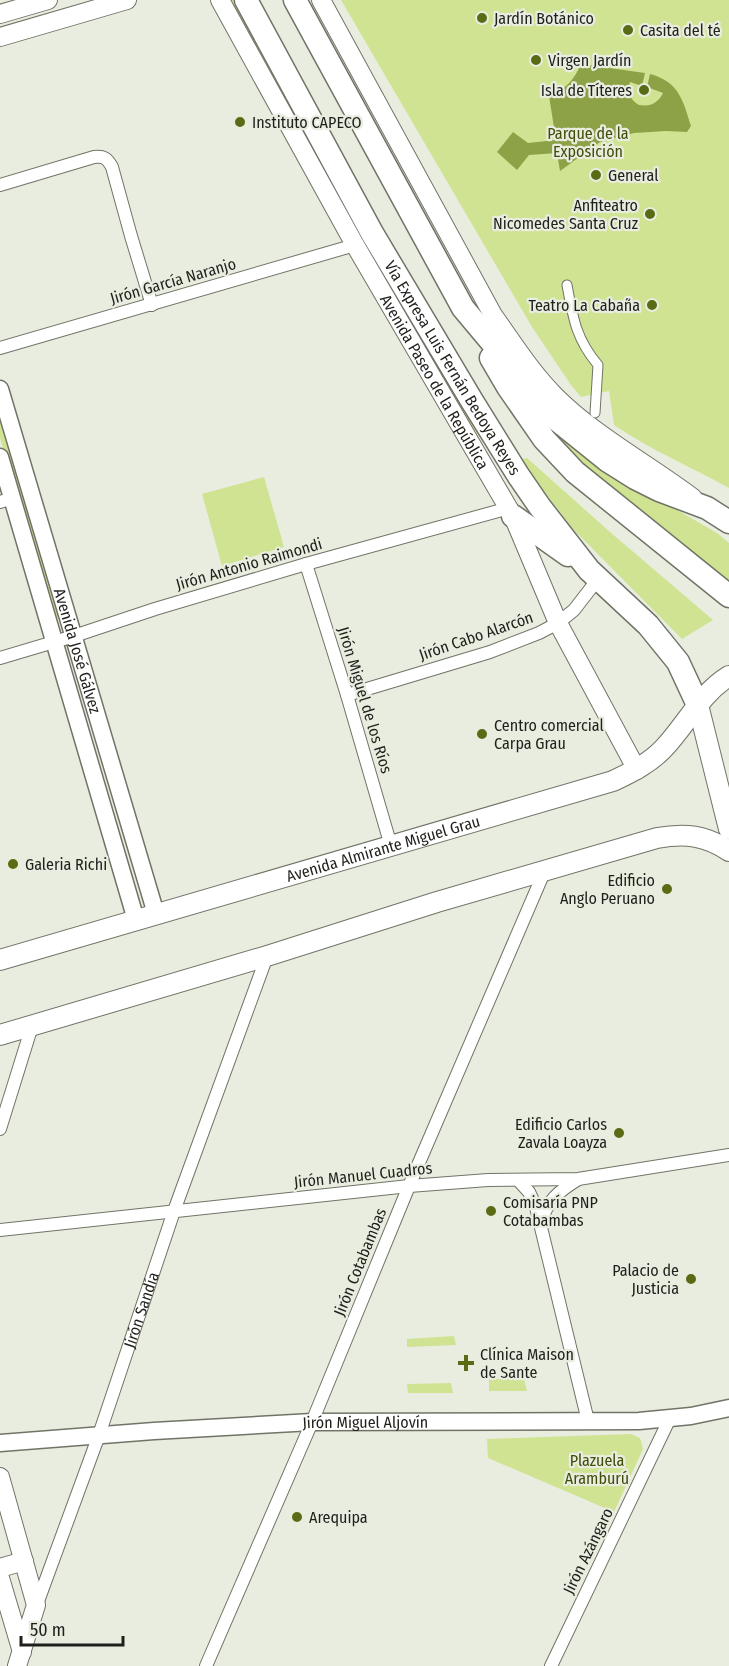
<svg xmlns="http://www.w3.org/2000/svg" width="729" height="1666" font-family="'Fira Sans Condensed',sans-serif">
<rect width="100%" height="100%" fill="#e9ede0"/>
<path fill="#cfe392" d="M227,0H239L493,456L445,388Z
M341,0H729V488C691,467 651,450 614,425L609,391L581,397L571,385L532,327Z
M0,414L61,617L54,619L0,438Z
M564,437L608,470L717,533L729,543V584L559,443Z
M527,458L610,532L713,620L682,639L573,529L520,460Z
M264,477L284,547L222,566L202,494Z
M454,1336L456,1345L407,1347V1339Z
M489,1379H524L527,1391H489Z
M451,1383L453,1393H408L407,1384Z
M631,1434L640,1438L643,1449L614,1512L488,1458L487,1439Z"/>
<path fill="#8da147" d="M581,64L645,73L642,86L630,82C627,92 630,100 639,105C651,107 658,103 663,93L647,87L650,74C679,82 683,100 691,126L687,132L666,131L634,133L600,142L560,171L557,153L529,155L517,170L497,152L513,132L528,143L556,140L549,96C566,89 574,80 581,64Z"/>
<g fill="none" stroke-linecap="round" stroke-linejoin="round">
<defs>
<path id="pedestrian" d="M567,285C573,318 576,339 598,365L595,413"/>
<g id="minor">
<path d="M0,185L94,157C104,156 107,158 112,167L131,236L152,305"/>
<path d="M0,348L355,245"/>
<path d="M0,502L12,498"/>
<path d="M306,564L347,695L391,846"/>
<path d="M0,658L74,636L155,609L306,564L509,508"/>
<path d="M347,695L490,652L539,633L558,623L574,610L598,579"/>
<path d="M0,1129L32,1026"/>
<path d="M518,1180L529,1192L536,1207L588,1421"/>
<path d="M541,1222C547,1201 559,1191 577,1180"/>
<path d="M0,1230L409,1186L488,1180L578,1179L729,1155"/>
<path id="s1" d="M37,1604L99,1435L174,1211L267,956"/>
<path d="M206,1666L312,1422L409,1186L545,870"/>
<path d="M551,1666L670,1418"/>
</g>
<g id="tertiary">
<path id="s2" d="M0,389L156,914"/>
<path d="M0,457L136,920"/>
<path id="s3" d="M0,1443L154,1431L312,1422L639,1421L691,1416L729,1408"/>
</g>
<g id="secondary">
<path id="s4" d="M220,0L355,245L513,516L558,623L637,770"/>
<path d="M321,0L493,315C513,343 531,372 555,396C595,436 648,464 693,498"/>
<path d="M0,14L48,0"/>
<path d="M0,37L127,0"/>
<path d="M0,1477L36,1605L17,1666"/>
<path d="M0,1568L24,1561"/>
<path d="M0,1578L22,1652"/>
</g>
<g id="primary">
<path d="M698,705L729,829"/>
<path id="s5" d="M0,960L613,781C632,772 650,763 664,748C686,725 701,693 729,676"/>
<path d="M0,1035L267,956L437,902L657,838C685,833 705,835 729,851"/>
</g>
<g id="motorway">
<path id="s6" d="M246,0L372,233L472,401L518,475L540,507L589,570L648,625L678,662L698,705"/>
<path d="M295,0L463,308L557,420L608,461L635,478L659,490L707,508L729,522"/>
<path d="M491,358L508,387L544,439L575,472L729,596"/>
<path d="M513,516L568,555"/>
</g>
</defs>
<use href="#pedestrian" stroke="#707467" stroke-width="11"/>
<use href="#minor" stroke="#707467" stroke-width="14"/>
<use href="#tertiary" stroke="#707467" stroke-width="19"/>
<use href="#secondary" stroke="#707467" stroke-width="20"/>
<use href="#primary" stroke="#707467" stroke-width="22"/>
<use href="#motorway" stroke="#707467" stroke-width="25"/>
<use href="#pedestrian" stroke="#fff" stroke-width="9"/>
<use href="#minor" stroke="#fff" stroke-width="12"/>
<use href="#tertiary" stroke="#fff" stroke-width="16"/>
<use href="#secondary" stroke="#fff" stroke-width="18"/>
<use href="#primary" stroke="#fff" stroke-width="20"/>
<use href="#motorway" stroke="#fff" stroke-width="22"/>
</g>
<g fill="#5a6b15" stroke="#e9ede0" stroke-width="2">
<circle cx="482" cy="18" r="6"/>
<circle cx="628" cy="30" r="6"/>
<circle cx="536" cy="60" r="6"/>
<circle cx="644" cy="90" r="6"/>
<circle cx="240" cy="122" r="6"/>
<circle cx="596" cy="175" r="6"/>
<circle cx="650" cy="214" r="6"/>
<circle cx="652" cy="305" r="6"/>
<circle cx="482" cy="734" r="6"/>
<circle cx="13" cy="864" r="6"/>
<circle cx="667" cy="889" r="6"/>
<circle cx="619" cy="1133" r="6"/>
<circle cx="491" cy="1211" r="6"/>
<circle cx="691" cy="1279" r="6"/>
<path d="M463 1354h6v6h6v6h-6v6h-6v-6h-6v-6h6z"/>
<circle cx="297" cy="1517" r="6"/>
</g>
<g text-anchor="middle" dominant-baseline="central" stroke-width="4.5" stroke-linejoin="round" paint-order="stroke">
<g font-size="16" fill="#1e201b" stroke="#e9ede0" text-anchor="start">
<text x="494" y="18">Jardín Botánico</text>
<text x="640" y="30">Casita del té</text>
<text x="548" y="60">Virgen Jardín</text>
<text x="632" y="90" text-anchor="end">Isla de Títeres</text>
<text x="252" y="122">Instituto CAPECO</text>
<text x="608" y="175">General</text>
<text x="638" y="205" text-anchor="end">Anfiteatro<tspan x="638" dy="18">Nicomedes Santa Cruz</tspan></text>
<text x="640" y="305" text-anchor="end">Teatro La Cabaña</text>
<text x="494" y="725">Centro comercial<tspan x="494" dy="18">Carpa Grau</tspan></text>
<text x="25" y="864">Galeria Richi</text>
<text x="655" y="880" text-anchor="end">Edificio<tspan x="655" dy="18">Anglo Peruano</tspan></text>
<text x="607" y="1124" text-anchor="end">Edificio Carlos<tspan x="607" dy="18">Zavala Loayza</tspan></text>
<text x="503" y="1202">Comisaría PNP<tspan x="503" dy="18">Cotabambas</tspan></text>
<text x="679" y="1270" text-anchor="end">Palacio de<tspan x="679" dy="18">Justicia</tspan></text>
<text x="480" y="1354">Clínica Maison<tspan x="480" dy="18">de Sante</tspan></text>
<text x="309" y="1517">Arequipa</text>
</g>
<g font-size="16" fill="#414e0a" stroke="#e9ede0">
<text x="588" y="133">Parque de la<tspan x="588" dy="18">Exposición</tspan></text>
<text x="597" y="1460">Plazuela<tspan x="597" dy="18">Aramburú</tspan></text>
</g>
<g font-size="16" fill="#1e201b" stroke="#e9ede0">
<text transform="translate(173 281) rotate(-16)">Jirón García Naranjo</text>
<text stroke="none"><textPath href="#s6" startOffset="422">Vía Expresa Luis Fernán Bedoya Reyes</textPath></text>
<text stroke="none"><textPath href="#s4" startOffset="438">Avenida Paseo de la República</textPath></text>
<text transform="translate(249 564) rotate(-16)">Jirón Antonio Raimondi</text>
<text transform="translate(476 636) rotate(-19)">Jirón Cabo Alarcón</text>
<text stroke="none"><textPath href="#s2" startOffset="273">Avenida José Gálvez</textPath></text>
<text transform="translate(365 700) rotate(73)">Jirón Miguel de los Ríos</text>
<text stroke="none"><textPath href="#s5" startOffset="399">Avenida Almirante Miguel Grau</textPath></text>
<text transform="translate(363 1175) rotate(-6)">Jirón Manuel Cuadros</text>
<text transform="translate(360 1262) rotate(-68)">Jirón Cotabambas</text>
<text stroke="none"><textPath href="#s1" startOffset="312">Jirón Sandía</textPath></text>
<text stroke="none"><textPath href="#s3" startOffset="366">Jirón Miguel Aljovín</textPath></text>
<text transform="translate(588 1551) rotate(-64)">Jirón Azángaro</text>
</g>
</g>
<path d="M21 1636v9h102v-9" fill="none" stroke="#1e201b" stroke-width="3"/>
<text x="30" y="1636" font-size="18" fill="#1e201b" stroke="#e9ede0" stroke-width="4.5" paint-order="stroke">50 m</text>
</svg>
